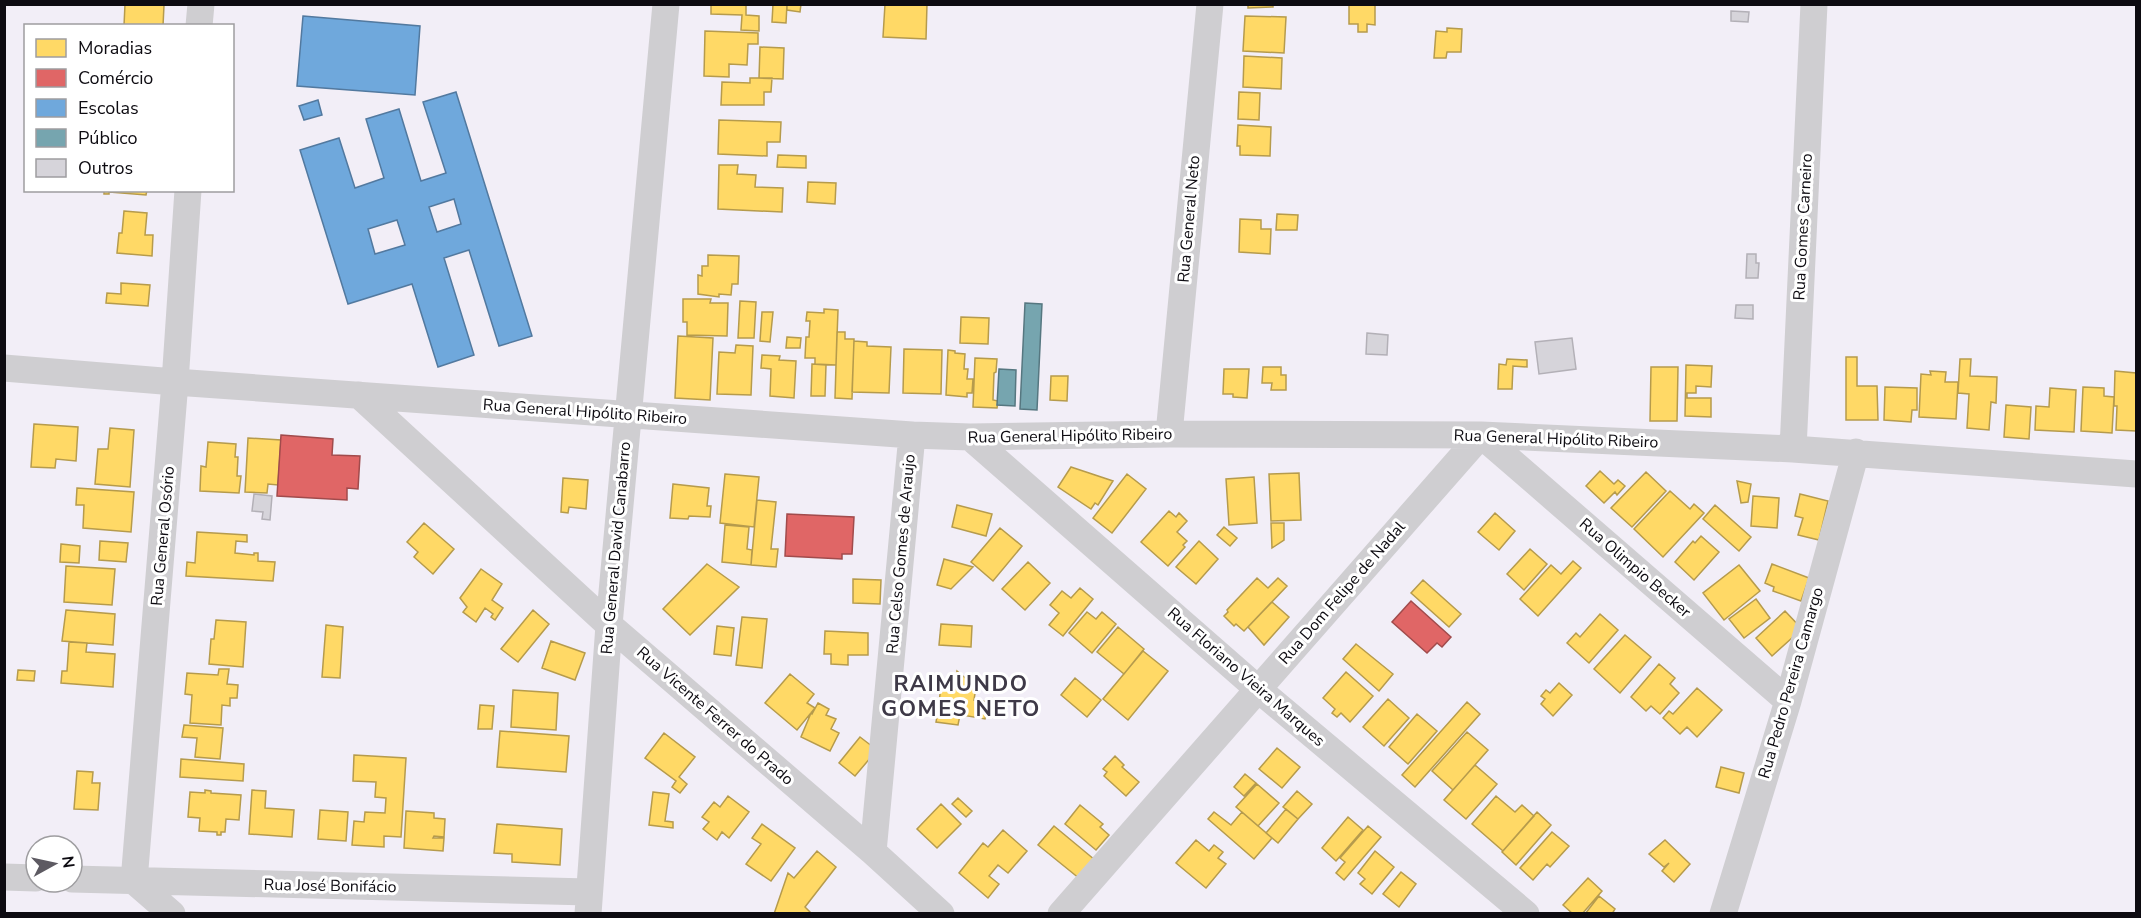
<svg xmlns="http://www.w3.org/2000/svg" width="2141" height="918" font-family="'Nunito Sans',sans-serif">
<rect width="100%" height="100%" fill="#f2eef7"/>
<path fill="#ffd966" stroke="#b69b4c" stroke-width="1.5" d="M125,4L164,5L163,26H124Z
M711,4H746V15L759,16V31L741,30L742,15L711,14Z
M773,4H787L786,23L772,22Z
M787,4H801L800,12L787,10Z
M885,4H927L926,39L883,37Z
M1248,4H1273V7L1248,8Z
M1349,4H1375V25L1367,24V32H1358V24H1349Z
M1245,16L1286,17L1284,53L1243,51Z
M1447,28L1462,29L1461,52H1447L1446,58H1434L1436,31L1447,32Z
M705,31L758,33V44H748L747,65L729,64V77L704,76Z
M760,47L784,48L783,79L759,78Z
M1244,56L1282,58L1281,89L1243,87Z
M750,78H772L771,92H764V105H721L722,82L750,83Z
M1239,92L1260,93L1259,120L1238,119Z
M719,120L781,122L780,142H767V156L718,154Z
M1238,125L1271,127L1270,156L1240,155V146H1237Z
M778,155L806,156V168L777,167Z
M719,165H738L737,174L756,175L755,187L783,188L782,212L718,209Z
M808,182L836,183L835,204L807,202Z
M104,190H147L146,195L109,192V194H104Z
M124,211L147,213L145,235H153L152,256L117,253L119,233H122Z
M1277,214L1298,215L1297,230H1276Z
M1240,219L1261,220V229H1271L1270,254L1239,252Z
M708,255L739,256L738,284H732L731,295L719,294V297L698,294V275L702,276V266H708Z
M121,283L150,285L148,306L106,303L107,293L121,294Z
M683,299H711L710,303H728L727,336L687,335V322H683Z
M740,301L756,302L754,338H738Z
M824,309L838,310L836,365L815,364V358H805L806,337H809L810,321H806L807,312L824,313Z
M762,312H773L770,342L760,341Z
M961,317L989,318L988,344L960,343Z
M837,332H845V339H854L852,399L835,398Z
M678,336L713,338L710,400L675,398Z
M787,337L801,338L800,348H786Z
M854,341L867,342V346L891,347L889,393L852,392Z
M736,345L753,346L751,395L717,394L719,352L735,353Z
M904,349L942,350L941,394L903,393Z
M948,350L955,351V353L965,354L964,369H968L967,379H973L972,393H967V397L946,395Z
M762,355L780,356L779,360L796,361L794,398L770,396L771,369L761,368Z
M1846,357H1857V386H1877L1878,420H1846Z
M975,358L997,359L996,372L994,373L993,400L998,401L997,408L973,407Z
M1507,359L1527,360V367L1513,366L1512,389H1498L1499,364L1506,365Z
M1960,359H1971L1970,376L1997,377L1996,403L1991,402L1989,430L1967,428L1969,394L1958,393Z
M812,364L826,365L825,396H811Z
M1686,365L1712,366L1711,387L1696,386V393H1687V398H1711V417L1685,416Z
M1263,367H1281V375H1286V390H1271L1272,383H1262Z
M1651,367H1678L1677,421H1650Z
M1224,369H1249L1247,398L1233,397V394H1223Z
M1930,371L1946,372L1945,382H1958L1956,419L1919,417L1921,374L1931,375Z
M2115,371L2136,373V431L2116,430L2117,406H2114Z
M1051,376H1068L1067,401L1050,400Z
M1885,387L1917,388V410H1912L1911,422L1884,420Z
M2083,387L2104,388V396L2114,397L2112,433L2081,431Z
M2050,388L2076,390L2074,432L2035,430L2036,406L2049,407Z
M2006,405L2031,407L2029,439L2004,437Z
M34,424L78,427L76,461L56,459L55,468L31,467Z
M110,428L134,430L130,487L95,484L98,449H108Z
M248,438L281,440L278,485L268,484L267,493L245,492Z
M208,442L236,444L235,457H238L237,476H241L239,493L200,491L201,466L206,467Z
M1071,467L1113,481L1098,505L1095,503L1091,509L1058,487Z
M1600,471L1614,484L1618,480L1625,486L1617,495L1615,492L1604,503L1586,486Z
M1646,472L1666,491L1632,527L1611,508Z
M1299,473L1301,520L1271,521L1269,474Z
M725,474L759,477L754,527L720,523Z
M1127,474L1146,489L1112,533L1093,518Z
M1254,477L1257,523L1229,525L1226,479Z
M563,478L588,480L586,509L569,507L568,513L561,512Z
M1737,481L1751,484L1748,502L1741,503Z
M673,484L709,488L707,506H711L710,517L689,516L688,519L670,518Z
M77,488L134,492L131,532L83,528L84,505H76Z
M1670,491L1690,509L1694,504L1704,513L1663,557L1634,529Z
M1800,494L1828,501L1819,540L1798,535L1803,518L1795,516Z
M1753,496L1779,498L1777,528L1751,526Z
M757,500L776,502L771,549H778L776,567L751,565Z
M957,505L992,514L986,536L952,527Z
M1715,505L1751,537L1739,551L1703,519Z
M1169,511L1176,517L1179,513L1187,521L1177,532L1187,541L1183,545L1185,547L1168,566L1141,542Z
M1495,513L1515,531L1499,550L1478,532Z
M424,523L454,549L433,574L414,557L418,552L407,542Z
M1271,523H1284V540L1272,548Z
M725,525L749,527L747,549L752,550L751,565L722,562Z
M1224,527L1237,538L1230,546L1217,535Z
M1000,528L1022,546L993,581L971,562Z
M197,532L247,535V542L236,541L235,553L254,555V553H258V561L275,562L273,581L186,576L187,562L195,563Z
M1701,536L1719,552L1694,580L1675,562L1693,541L1695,543Z
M100,541L128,543L126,562L99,560Z
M1199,541L1218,559L1196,584L1176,567Z
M61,544L80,546L79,563L60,562Z
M1530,549L1547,564L1524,590L1507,574Z
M944,559L973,567L951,589L937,585Z
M1573,561L1581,568L1538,616L1520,599L1551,565L1561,574Z
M1028,562L1050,583L1025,610L1002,589Z
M707,564L739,587L690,635L663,609Z
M1772,564L1809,578L1801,601L1773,591L1774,587L1765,583Z
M1739,565L1760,591L1724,620L1703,593Z
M66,566L115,569L112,605L64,602Z
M481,569L502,584L492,600L503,608L495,620L491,617L493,614L485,608L476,622L463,612L467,607L460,598Z
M1257,578L1268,588L1278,578L1287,586L1244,631L1236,624L1234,626L1224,616L1228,612L1227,610Z
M853,579L881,580L880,604L853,603Z
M1423,580L1461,614L1449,627L1411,593Z
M1080,588L1093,599L1063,636L1049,625L1059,613L1050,605L1062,591L1071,598Z
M1756,599L1770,618L1744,638L1729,619Z
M1272,602L1289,617L1264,645L1248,627Z
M66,610L115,614L113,645L62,641Z
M533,610L549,624L518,662L501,649Z
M1785,611L1802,629L1772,656L1756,638Z
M1087,612L1096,619L1102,612L1116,624L1092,653L1069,633Z
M1600,614L1618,630L1589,663L1567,643L1576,633L1580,637Z
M742,617L767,619L762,668L736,665Z
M216,620L246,622L243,667L209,664L211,639H214Z
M941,624L972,626L971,647L939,645Z
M326,625L343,627L340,678L322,677Z
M717,626L734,628L731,656L714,654Z
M1118,627L1144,649L1124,674L1097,652Z
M825,631L868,633V655H848V665L831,664V654H824Z
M1625,635L1651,657L1620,693L1594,669Z
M551,641L585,653L575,680L542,668Z
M69,642L87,643L86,652L115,654L113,687L61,683L62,671H67Z
M1356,644L1393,674L1379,691L1343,659Z
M1143,651L1168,671L1128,720L1103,699Z
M1659,664L1675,678L1670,684L1679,693L1660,714L1651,706L1646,711L1631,697Z
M219,669H229L227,684L238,685L237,698H230V706L222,705L221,725L190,723L192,695L185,694L187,673L218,675Z
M18,670L35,671L34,681L17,680Z
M957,671L976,687L974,700L988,702L985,719L938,711L941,686L954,688Z
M1346,672L1373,696L1350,722L1341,713L1337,717L1332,713L1335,709L1323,698Z
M790,674L814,694L807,703L815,708L797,730L765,703Z
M1075,678L1101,700L1087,717L1061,695Z
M1559,683L1572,695L1553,716L1541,704L1545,699L1541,696L1546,690L1550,693Z
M1697,688L1722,710L1697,737L1687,727L1680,734L1663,718L1669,711L1673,714Z
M513,690L558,693L556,730L511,727Z
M1388,699L1409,718L1384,746L1363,727Z
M1467,702L1480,714L1415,787L1402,775Z
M818,703L829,709L826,715L836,719L831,729L839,733L830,751L801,737L811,713L812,714Z
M480,705L494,706L492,729H478Z
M938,711L960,715L958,725L936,722Z
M1417,714L1437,731L1408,764L1389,747Z
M184,725L223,728L220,759L195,757L197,738L182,737Z
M500,731L569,736L566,772L497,767Z
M1467,732L1488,750L1453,790L1432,771Z
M664,733L695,757L679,777L687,784L680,793L672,787L676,781L645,758Z
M860,737L877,750L855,776L839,763Z
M1277,748L1300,767L1282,788L1259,769Z
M354,755L406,758L401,837L384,836V847L352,845L354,821L364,822L365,812L385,813L386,798L375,797L376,782L353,781Z
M1115,756L1124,765L1122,767L1139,782L1126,796L1104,776L1107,772L1103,769Z
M181,759L244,764L243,781L180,777Z
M1475,765L1497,784L1466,819L1444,800Z
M1721,767L1744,773L1739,793L1716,787Z
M77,771L93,772L92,783H100L98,810L74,809Z
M1245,774L1256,783L1244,796L1234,787Z
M1257,784L1279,803L1258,826L1236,807Z
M205,790L211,791V793L241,795L239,820L226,819L225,832H221V835H217V832L199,831L200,818L188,817L190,792L205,793Z
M252,790L266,791L265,808L294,810L292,837L249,834Z
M1297,791L1312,804L1298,819L1283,807Z
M653,792L669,794L665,821L673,822V828L649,825Z
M728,796L749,812L729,838L722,832L717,840L703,829L709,822L702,817L714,802L720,807Z
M1496,796L1515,812L1522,805L1534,816L1503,851L1472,824Z
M958,798L972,811L966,817L952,804Z
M941,804L961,824L937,848L917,829Z
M1080,805L1103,824L1100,827L1109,835L1096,850L1065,824Z
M1286,809L1298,819L1278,843L1266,833Z
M320,810L348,812L346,841L318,839Z
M406,811L434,813V818L445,819L444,837L434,836L433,838H444L443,851L404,848Z
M1214,812L1231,825L1242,812L1272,838L1254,859L1208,819Z
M1537,812L1551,825L1516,865L1502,852Z
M1348,817L1363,830L1336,861L1322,848Z
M497,824L562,829L560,865L512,862V854L494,853Z
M762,824L795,848L771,881L746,864L761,844L752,838Z
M1054,826L1095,860L1080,879L1038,845Z
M1368,826L1381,837L1344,880L1336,873L1345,862L1340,858Z
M1003,830L1027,851L1008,873L998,865L989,876L999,884L988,898L959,873L983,843L988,847Z
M1552,832L1569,846L1550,867L1547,864L1533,880L1520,868Z
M1196,840L1209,851L1214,845L1223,852L1218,858L1226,864L1206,888L1176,863Z
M1665,840L1690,864L1674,882L1662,871L1669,863L1664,867L1649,854Z
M817,851L836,867L805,907L812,914H774L788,873L794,878Z
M1375,851L1394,867L1372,894L1360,884L1365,879L1358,873Z
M1401,872L1416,884L1399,907L1383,894Z
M1588,878L1602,891L1582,914H1573L1563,905Z
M1599,896L1615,909L1612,914H1585Z"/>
<path fill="#e06666" stroke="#a14b4c" stroke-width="1.5" d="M281,435L333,439L332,455L360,456L358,489L347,488V500L277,496Z
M787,514L854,517L852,554H842V559L785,556Z
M1411,601L1451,637L1442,647L1437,643L1427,653L1392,622Z"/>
<path fill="#6fa8dc" stroke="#52799f" stroke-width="1.5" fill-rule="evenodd" d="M303,16L420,26L415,95L297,86Z
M456,92L532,336L499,346L469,250L444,258L474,355L438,367L412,284L348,304L300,150L339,138L355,188L384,178L366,119L399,109L421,181L446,173L423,102ZM454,199L461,224L437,232L429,207ZM397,220L405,245L375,254L368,229Z
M318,100L322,115L304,120L299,106Z"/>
<path fill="#76a5af" stroke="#567780" stroke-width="1.5" d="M1025,303L1042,304L1037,410L1020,409Z
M999,369L1016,370L1015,406L997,405Z"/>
<path fill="#d6d4da" stroke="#b3b0b7" stroke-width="1.5" d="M1731,11L1749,12L1748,22L1731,21Z
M1747,254H1756V263H1759L1758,278H1746Z
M1736,305H1753V319L1735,318Z
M1367,333L1388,335L1387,355L1366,354Z
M1572,338L1576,369L1539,374L1535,342Z
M254,494L272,496L270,520L262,519L263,512L252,511Z"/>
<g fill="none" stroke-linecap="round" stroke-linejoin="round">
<path stroke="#cfced1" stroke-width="27" d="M199,26L201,4
M4,368L175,382L912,435L970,437L1169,434L1481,435L1793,449L2136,474
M359,395L609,625L873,852L941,914
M1169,434L1210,4
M970,437L1258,689L1526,914
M1793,449L1814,4
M873,852L912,435
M4,877L36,878
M72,879L589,892
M134,881L175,382L188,190
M134,881L172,914
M588,914L609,625L666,4
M1061,914L1481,435L1788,701
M1723,914L1788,701L1856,452"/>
</g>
<g text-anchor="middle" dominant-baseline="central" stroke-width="6" stroke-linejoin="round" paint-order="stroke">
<g font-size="16" fill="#0d0b11" stroke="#fff">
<text transform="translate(1189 219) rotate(-85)">Rua General Neto</text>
<text transform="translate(1803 227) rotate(-87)">Rua Gomes Carneiro</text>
<text transform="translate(585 412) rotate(4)">Rua General Hipólito Ribeiro</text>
<text transform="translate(1070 436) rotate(-1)">Rua General Hipólito Ribeiro</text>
<text transform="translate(1556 439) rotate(2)">Rua General Hipólito Ribeiro</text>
<text transform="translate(163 536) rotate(-85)">Rua General Osório</text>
<text transform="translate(616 548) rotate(-85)">Rua General David Canabarro</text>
<text transform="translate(901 554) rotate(-85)">Rua Celso Gomes de Araujo</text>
<text transform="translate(1635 568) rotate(41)">Rua Olimpio Becker</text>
<text transform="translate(1342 593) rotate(-49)">Rua Dom Felipe de Nadal</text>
<text transform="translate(1246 677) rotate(41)">Rua Floriano Vieira Marques</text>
<text transform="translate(1791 683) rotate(-74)">Rua Pedro Pereira Camargo</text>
<text transform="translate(715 716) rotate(41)">Rua Vicente Ferrer do Prado</text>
<text transform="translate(330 886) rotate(1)">Rua José Bonifácio</text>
</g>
<g font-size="22" font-weight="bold" letter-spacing="1.5" fill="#3e3947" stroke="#fff">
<text x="961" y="684">RAIMUNDO<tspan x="961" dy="25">GOMES NETO</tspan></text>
</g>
</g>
<rect width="2141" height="918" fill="none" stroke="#0d0b11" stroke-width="12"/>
<rect x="24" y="24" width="210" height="168" fill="#ffffff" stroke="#9e9da0" stroke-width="1.5"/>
<rect x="36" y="39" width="30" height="18" fill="#ffd966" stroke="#9e9da0" stroke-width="1.5"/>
<text x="78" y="54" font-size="18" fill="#0d0b11">Moradias</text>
<rect x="36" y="69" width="30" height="18" fill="#e06666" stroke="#9e9da0" stroke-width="1.5"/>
<text x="78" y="84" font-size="18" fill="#0d0b11">Comércio</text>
<rect x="36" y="99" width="30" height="18" fill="#6fa8dc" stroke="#9e9da0" stroke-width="1.5"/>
<text x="78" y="114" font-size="18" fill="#0d0b11">Escolas</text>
<rect x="36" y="129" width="30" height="18" fill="#76a5af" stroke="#9e9da0" stroke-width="1.5"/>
<text x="78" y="144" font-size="18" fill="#0d0b11">Público</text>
<rect x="36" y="159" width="30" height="18" fill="#d6d4da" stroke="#9e9da0" stroke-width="1.5"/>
<text x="78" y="174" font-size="18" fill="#0d0b11">Outros</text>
<g transform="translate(54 864) rotate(82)"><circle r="28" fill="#ffffff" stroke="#9e9da0" stroke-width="1.5"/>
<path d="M0-4.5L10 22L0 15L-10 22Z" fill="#5d5a62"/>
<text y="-9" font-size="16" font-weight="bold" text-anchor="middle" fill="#0d0b11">N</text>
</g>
</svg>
